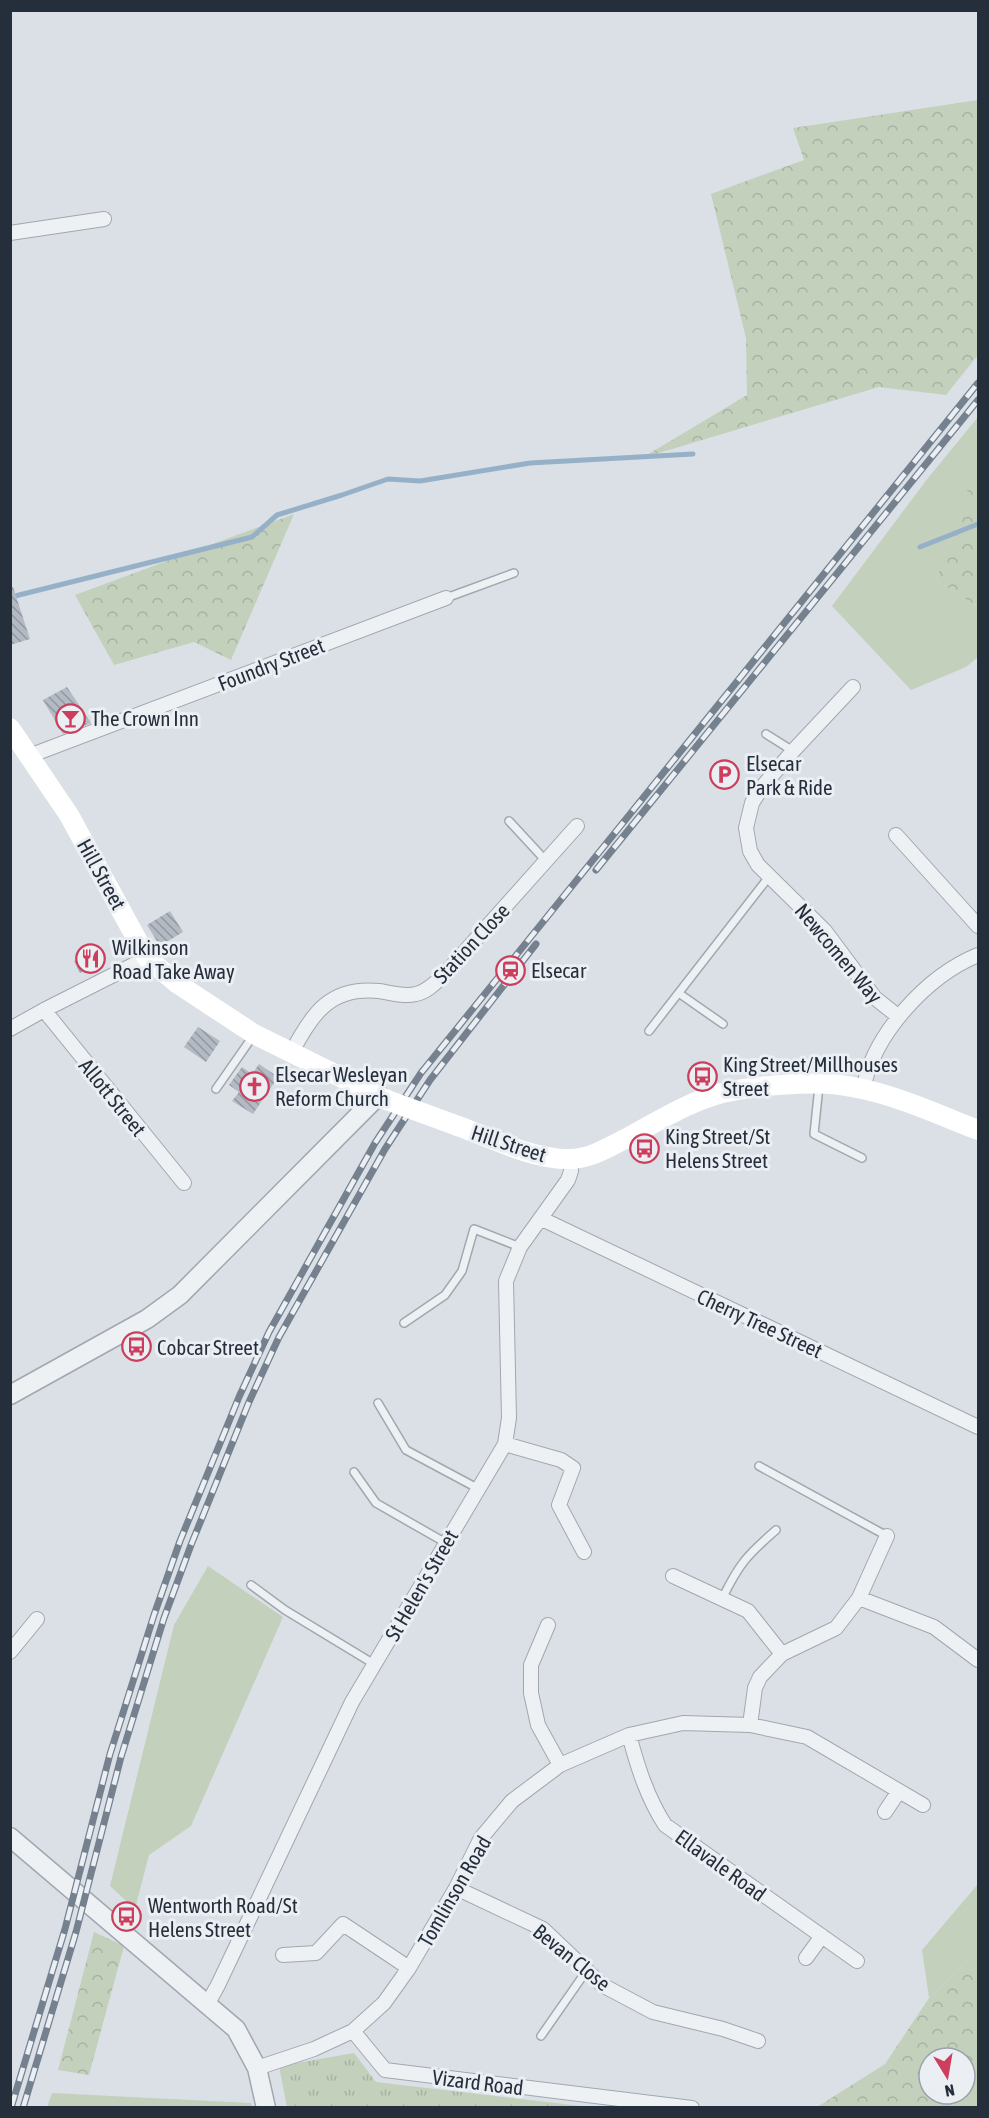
<svg xmlns="http://www.w3.org/2000/svg" width="989" height="2118" font-family="'Asap Condensed',sans-serif">
<defs>
<pattern id="forest-crowns" width="20" height="18" patternUnits="userSpaceOnUse" patternTransform="scale(1.5)"><rect width="20" height="18" fill="#c3d0bc"/><path d="M2 6a3 3 0 1 1 6 0M12 15a3 3 0 1 1 6 0" fill="none" stroke="#a7b3a2"/></pattern>
<pattern id="park-tufts" width="24" height="20" patternUnits="userSpaceOnUse" patternTransform="scale(1.5)"><rect width="24" height="20" fill="#c3d0bc"/><path d="M3 7l-1-3M5 7V3M7 7l1-3M15 17l-1-3M17 17v-4M19 17l1-3" fill="none" stroke="#a7b3a2"/></pattern>
<pattern id="building-back-hatch" width="6" height="6" patternUnits="userSpaceOnUse" patternTransform="scale(1.5)"><rect width="6" height="6" fill="#b3bac3"/><path d="M-1 5l2 2M0 0l6 6M5-1l2 2" fill="none" stroke="#9198a0"/></pattern>
</defs>
<rect width="100%" height="100%" fill="#dbe0e6"/>
<path fill="#c3d0bc" d="M978,417V470L976,467L936,580L978,607V657L966,667L911,690L832,606L928,478Z
M208,1566L283,1617L191,1826L149,1855L135,1909L110,1886L174,1625Z
M978,1884V1952L929,1998L922,1950Z
M52,2093L251,2103L252,2107H47Z"/>
<path fill="url(#forest-crowns)" fill-rule="evenodd" d="M978,100V355L946,395L879,387L642,458L747,395L746,338L711,194L804,160L793,128Z
M976,466L978,470V607L936,580Z
M294,514L231,660L194,642L114,665L75,595Z
M94,1932L124,1946L89,2075L58,2070Z
M978,1952V2107H817L885,2064L929,1998ZM929,2058H965V2094H929Z"/>
<path fill="url(#park-tufts)" d="M354,2053L376,2082L590,2107H287L279,2066Z"/>
<g fill="none" stroke-linecap="round" stroke-linejoin="round">
<path stroke="#96b1c7" stroke-width="5" d="M920,547L978,524
M11,597L252,537L277,515L342,495L388,479L420,481L530,463L693,454"/>
</g>
<path fill="url(#building-back-hatch)" d="M13,587L30,639L10,645V588Z
M67,687L91,723L63,734L43,700Z
M170,911L183,932L160,946L147,925Z
M99,948L105,959L80,973L74,961Z
M198,1027L220,1041L206,1062L184,1047Z
M259,1064L278,1077L253,1114L232,1101L239,1092L229,1085L242,1067L252,1074Z"/>
<g fill="none" stroke-linecap="round" stroke-linejoin="round">
<defs>
<path id="service" d="M446,598L514,573
M766,734L793,751
M509,821L546,861
M680,994L723,1024
M649,1031L768,878
M819,1086L814,1134L862,1158
M216,1089L253,1036
M404,1323L445,1295L462,1271L474,1229L520,1247
M378,1403L406,1450L477,1488
M759,1466L887,1536
M354,1472L376,1503L446,1543
M251,1585L285,1610L374,1664
M722,1599C739,1564 747,1555 776,1530
M541,2036L587,1970"/>
<path id="minor" d="M10,233L104,219
M853,687L793,751L762,787L752,803L746,828L750,851L758,865L825,931L875,998L899,1017
M29,756L446,598
M896,835L978,926
M44,1010L184,1183
M10,1029L44,1010L147,958
M292,1052C312,1013 331,986 379,991C391,993 404,997 416,994C427,992 435,983 443,976L577,826
M863,1090C873,1034 927,976 978,955
M542,1219L978,1427
M505,1444L561,1460L573,1468L559,1505L584,1552
M673,1576L748,1611L782,1654
M859,1598L934,1627L978,1660
M548,1625L531,1665V1693L538,1725L560,1765
M10,1652L37,1619
M750,1725L755,1688L760,1677L782,1654L836,1628L859,1598L887,1536
M629,1735C638,1768 647,1797 665,1825L857,1961
M885,1812L899,1791
M456,1888L543,1929L602,1985L653,2012L723,2029L758,2041
M283,1955L316,1953L343,1924L409,1968
M806,1958L822,1936
M208,2003L218,1985L352,1702L505,1444L509,1418L506,1281L520,1247L568,1180L571,1171V1159
M353,2031L385,2070L692,2108
M257,2068L314,2049L353,2031L384,2003L409,1968L456,1888L481,1838L512,1801L560,1765L629,1735L683,1723L750,1725L807,1737L923,1805"/>
<path id="tertiary" d="M10,1395L147,1319L180,1295L379,1095
M10,1837L236,2029L257,2068L266,2108"/>
</defs>
<use href="#service" stroke="#a1a7b0" stroke-width="10"/>
<use href="#minor" stroke="#a1a7b0" stroke-width="16"/>
<use href="#tertiary" stroke="#a1a7b0" stroke-width="21"/>
<use href="#service" stroke="#eef1f4" stroke-width="7"/>
<use href="#minor" stroke="#eef1f4" stroke-width="14"/>
<use href="#tertiary" stroke="#eef1f4" stroke-width="18"/>
<path stroke="#fff" stroke-width="20" d="M10,728L69,815L147,958L178,984L254,1034L387,1100
M458,1126C491,1138 536,1161 572,1159C592,1158 609,1147 627,1138C657,1122 688,1102 722,1093C753,1086 808,1081 840,1085C888,1091 934,1113 978,1130"/>
<defs>
<path id="rail" d="M596,870L978,400
M11,2108L65,1929L110,1754L154,1615L180,1541L239,1397L269,1332L375,1143L421,1073L978,383
M23,2108L76,1932L121,1757L164,1618L191,1545L249,1402L279,1337L385,1149L430,1080L536,944"/>
</defs>
<use href="#rail" stroke="#75818f" stroke-width="7"/>
<use href="#rail" stroke="#ebeff4" stroke-width="4.5" stroke-dasharray="14" stroke-linecap="butt"/>
<path stroke="#fff" stroke-width="20" d="M387,1100L458,1126"/>
</g>
<defs>
<symbol id="bar-ring" viewBox="-11 -11 22 22"><circle r="9.5" fill="#ebeff4" stroke="#cd3e5d" stroke-width="1.5"/><path d="M-6-5H6L.8 .8V4.5H3.5V6h-7V4.5H-.8V.8Z" fill="#cd3e5d"/></symbol>
<symbol id="parking-ring" viewBox="-11 -11 22 22"><circle r="9.5" fill="#ebeff4" stroke="#cd3e5d" stroke-width="1.5"/><path d="M-3.5-5.5H1a3.5 3.5 0 0 1 0 7H-1V5.5H-3.5ZM-1-3.4V-.6H.8a1.4 1.4 0 0 0 0-2.8Z" fill="#cd3e5d"/></symbol>
<symbol id="restaurant-ring" viewBox="-11 -11 22 22"><circle r="9.5" fill="#ebeff4" stroke="#cd3e5d" stroke-width="1.5"/><path d="M-5-6h1v4h1v-4h1v4h1v-4h1v5L-1.5 .5V6h-2V.5L-5-1ZM5-6V6H3V1.5H1.5Q1.5-4 5-6Z" fill="#cd3e5d"/></symbol>
<symbol id="station-ring" viewBox="-11 -11 22 22"><circle r="9.5" fill="#ebeff4" stroke="#cd3e5d" stroke-width="1.5"/><path d="M-3-6H3Q5-6 5-4V2Q5 4 3 4L4.5 6H3L1.5 4h-3L-3 6H-4.5L-3 4Q-5 4-5 2V-4Q-5-6-3-6ZM-3.5-4v3h7v-3ZM-3.5 1v1.5H-2V1ZM2 1v1.5H3.5V1Z" fill="#cd3e5d"/></symbol>
<symbol id="bus-ring" viewBox="-11 -11 22 22"><circle r="9.5" fill="#ebeff4" stroke="#cd3e5d" stroke-width="1.5"/><path d="M-5-6H5V4H4V6H2V4H-2V6H-4V4H-5ZM-3.5-4V0h7V-4ZM-3.5 1.2v1.5H-2V1.2ZM2 1.2v1.5H3.5V1.2Z" fill="#cd3e5d"/></symbol>
<symbol id="church-ring" viewBox="-11 -11 22 22"><circle r="9.5" fill="#ebeff4" stroke="#cd3e5d" stroke-width="1.5"/><path d="M-1.2-6h2.4v3.5h3.3v2.4h-3.3V6h-2.4V-.1h-3.3v-2.4h3.3Z" fill="#cd3e5d"/></symbol>
</defs>
<g fill-rule="evenodd">
<use href="#bar-ring" x="54" y="702" width="33" height="33"/>
<use href="#parking-ring" x="708" y="758" width="33" height="33"/>
<use href="#restaurant-ring" x="74" y="942" width="33" height="33"/>
<use href="#station-ring" x="494" y="954" width="33" height="33"/>
<use href="#bus-ring" x="686" y="1060" width="33" height="33"/>
<use href="#church-ring" x="238" y="1070" width="33" height="33"/>
<use href="#bus-ring" x="628" y="1132" width="33" height="33"/>
<use href="#bus-ring" x="120" y="1330" width="33" height="33"/>
<use href="#bus-ring" x="110" y="1900" width="33" height="33"/>
</g>
<g text-anchor="middle" dominant-baseline="central" stroke-width="6" stroke-linejoin="round" paint-order="stroke">
<g font-size="21" fill="#252f3c" stroke="#ebeff4">
<text transform="translate(271 664) rotate(-21)">Foundry Street</text>
<text transform="translate(102 874) rotate(61)">Hill Street</text>
<text transform="translate(471 943) rotate(-47)">Station Close</text>
<text transform="translate(839 953) rotate(50)">Newcomen Way</text>
<text transform="translate(113 1097) rotate(51)">Allott Street</text>
<text transform="translate(509 1143) rotate(18)">Hill Street</text>
<text transform="translate(760 1323) rotate(25)">Cherry Tree Street</text>
<text transform="translate(421 1585) rotate(-60)">St Helen's Street</text>
<text transform="translate(721 1865) rotate(36)">Ellavale Road</text>
<text transform="translate(454 1891) rotate(-60)">Tomlinson Road</text>
<text transform="translate(572 1957) rotate(39)">Bevan Close</text>
<text transform="translate(478 2082) rotate(7)">Vizard Road</text>
</g>
<g font-size="21" fill="#252f3c" stroke="#ebeff4" text-anchor="start">
<text x="91" y="718">The Crown Inn</text>
<text x="746" y="763">Elsecar<tspan x="746" dy="24">Park &amp; Ride</tspan></text>
<text x="112" y="947">Wilkinson<tspan x="112" dy="24">Road Take Away</tspan></text>
<text x="531" y="970">Elsecar</text>
<text x="723" y="1064">King Street/Millhouses<tspan x="723" dy="24">Street</tspan></text>
<text x="275" y="1074">Elsecar Wesleyan<tspan x="275" dy="24">Reform Church</tspan></text>
<text x="665" y="1136">King Street/St<tspan x="665" dy="24">Helens Street</tspan></text>
<text x="157" y="1347">Cobcar Street</text>
<text x="148" y="1905">Wentworth Road/St<tspan x="148" dy="24">Helens Street</tspan></text>
</g>
</g>
<rect width="989" height="2118" fill="none" stroke="#252f3c" stroke-width="24"/>
<g transform="translate(947 2076) rotate(169)"><circle r="28" fill="#ebeff4" stroke="#9ca2aa" stroke-width="1.5"/>
<path d="M0-4.5L10 22L0 15L-10 22Z" fill="#cd3e5d"/>
<text y="-9" font-size="16" font-weight="bold" text-anchor="middle" fill="#252f3c">N</text>
</g>
</svg>
